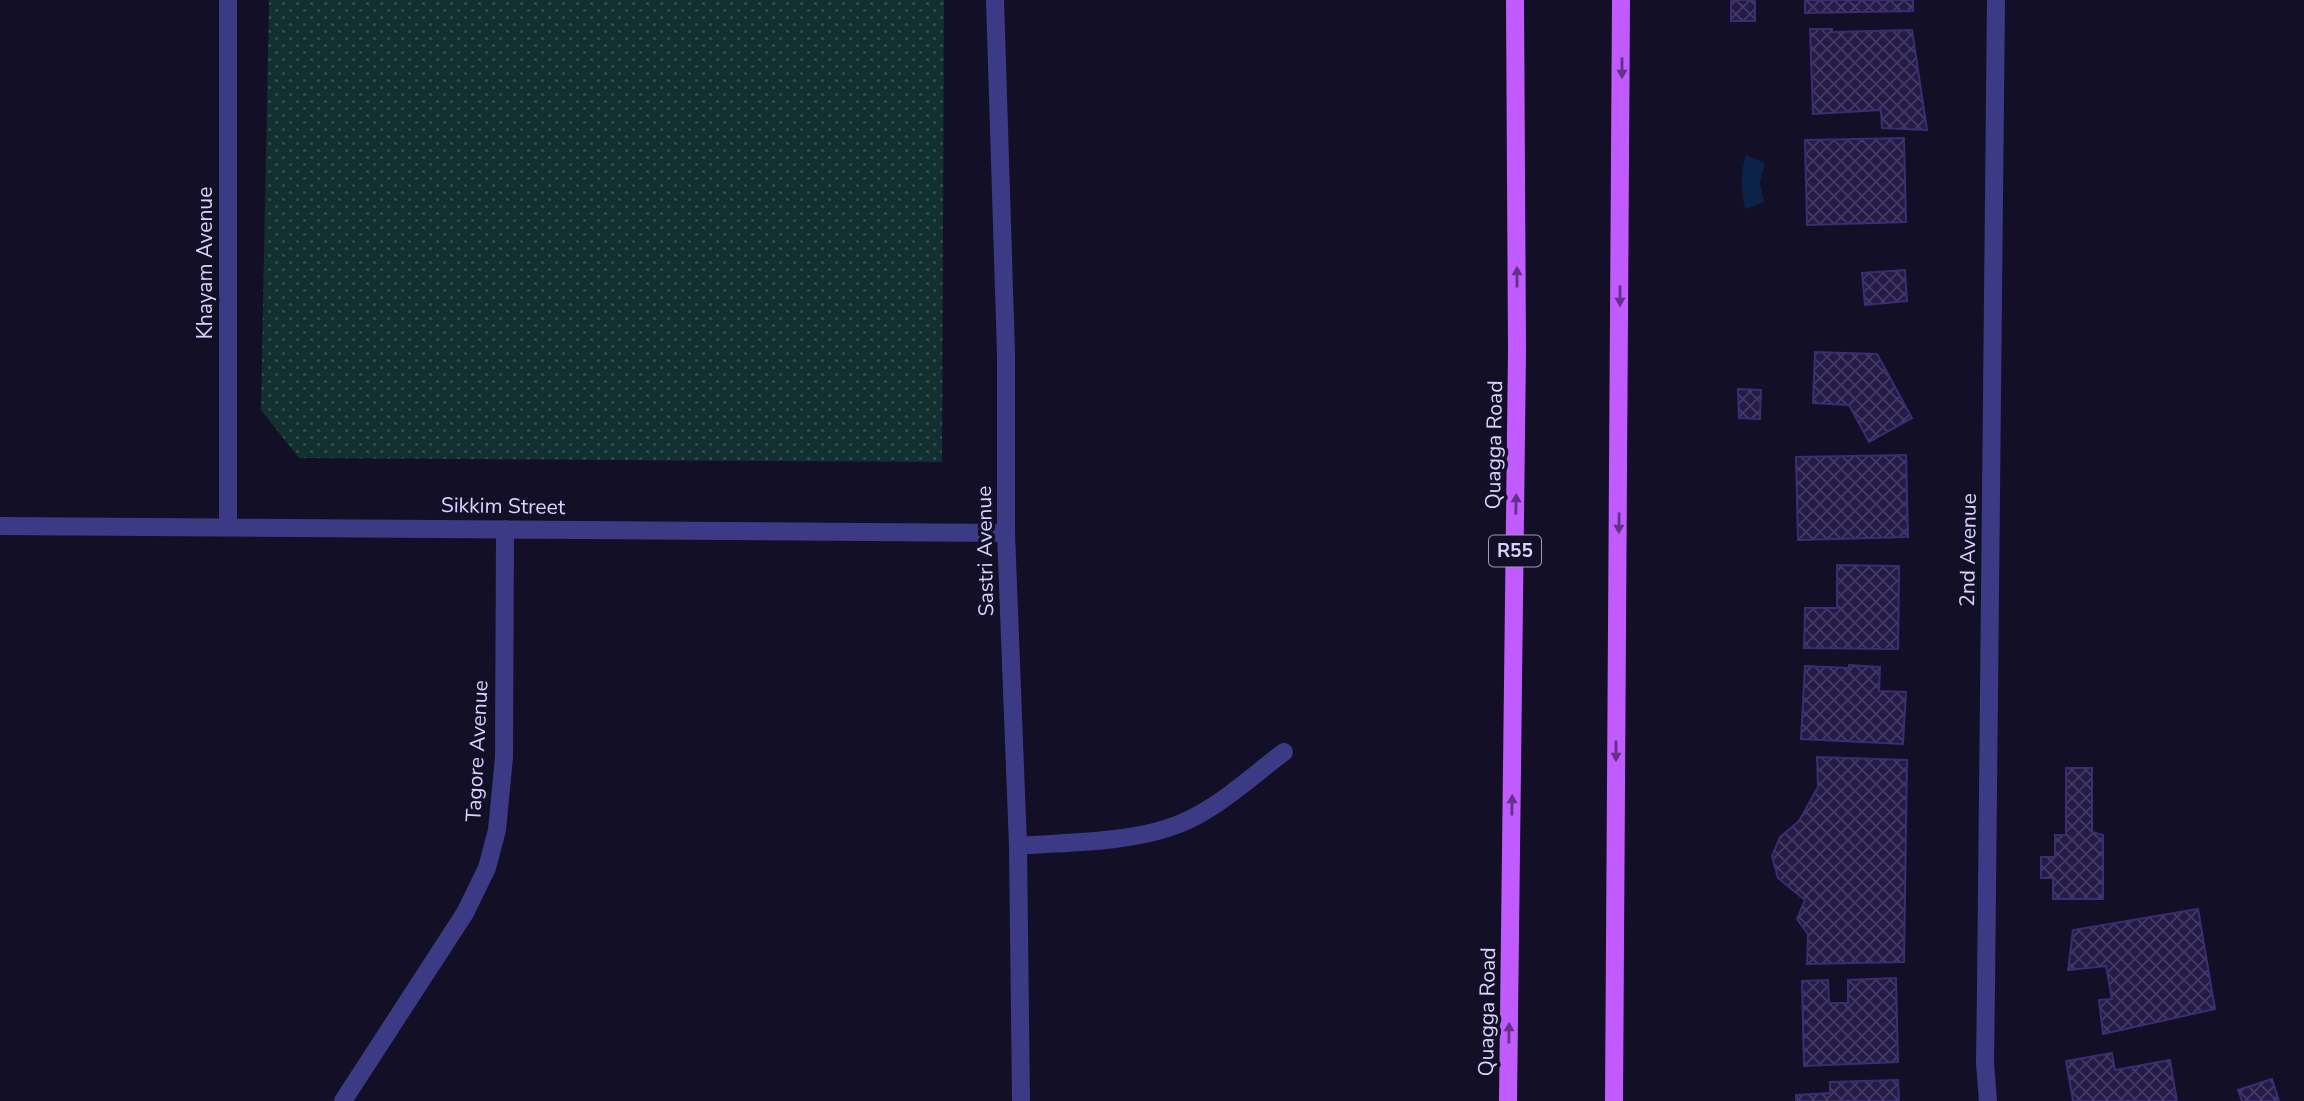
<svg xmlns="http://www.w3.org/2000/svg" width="2304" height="1101" font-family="'Nunito Sans',sans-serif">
<defs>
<pattern id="grass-dots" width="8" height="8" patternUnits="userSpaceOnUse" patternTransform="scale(1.75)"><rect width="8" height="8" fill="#12302f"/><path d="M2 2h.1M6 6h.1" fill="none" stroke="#344d4e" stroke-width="1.8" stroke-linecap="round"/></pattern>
<pattern id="building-cross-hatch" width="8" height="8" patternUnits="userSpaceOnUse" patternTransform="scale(1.75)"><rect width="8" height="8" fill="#241b47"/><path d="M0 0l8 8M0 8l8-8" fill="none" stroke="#433b63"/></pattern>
</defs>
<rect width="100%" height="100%" fill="#130f26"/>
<path fill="url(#grass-dots)" d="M269,0H944L942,462L299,458L261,410Z"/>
<path fill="#0c2248" d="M1746,155L1765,163L1760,183L1764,202L1745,209C1741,189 1740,174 1746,155Z"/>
<path fill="url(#building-cross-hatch)" stroke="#3b2d73" stroke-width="2" d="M1731,0H1755V21H1731Z
M1805,0H1913V11L1805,13Z
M1810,29H1832V32L1912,30L1927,130L1882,128L1881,110L1813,114Z
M1904,138L1906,222L1807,225L1805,140Z
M1905,270L1907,301L1865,305L1862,273Z
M1815,352L1877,354L1912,418L1869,442L1849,405L1813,403Z
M1738,389L1761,390L1760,419L1739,418Z
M1906,455L1908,537L1798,540L1796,457Z
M1837,565L1899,566L1898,649L1804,648L1805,608H1837Z
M1849,665L1880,667L1879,691L1906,692L1903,744L1801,739L1805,666L1849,668Z
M1817,757L1907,760L1904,962L1807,964L1808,934L1797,919L1805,900L1778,878L1772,856L1780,837L1799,821L1818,787Z
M2066,768H2092V832L2103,835V899H2053V878H2041V857H2055V835H2066Z
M2198,909L2215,1009L2103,1034L2099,1000L2112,999L2106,966L2068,970L2073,930Z
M1896,978L1898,1062L1804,1066L1802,981L1828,980L1829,1003H1848V980Z
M2112,1053L2115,1070L2170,1060L2177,1101H2073L2066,1061Z
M2272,1079L2279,1101H2242L2238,1090Z
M1898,1080L1899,1101H1796V1095L1830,1093V1082Z"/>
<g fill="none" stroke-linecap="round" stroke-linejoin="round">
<path stroke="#3d3a85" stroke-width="18" d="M995,0L1006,354V533L1018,846L1021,1101
M0,526L1006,533
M228,526V0
M1018,846C1066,842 1122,843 1168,828C1211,815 1248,779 1284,752
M343,1101L465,913L487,868L497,830L504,757L505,529
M1988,1101L1985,1063L1986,988L1996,0"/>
<path stroke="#c25bff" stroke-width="18" d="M1508,1101L1517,350L1515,0
M1614,1101L1621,0"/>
</g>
<defs><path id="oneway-solid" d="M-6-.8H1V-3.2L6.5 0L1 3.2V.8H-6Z" transform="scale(1.75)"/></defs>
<g fill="#623188">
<use href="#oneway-solid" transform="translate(1622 68) rotate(90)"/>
<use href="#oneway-solid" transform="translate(1517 277) rotate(-90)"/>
<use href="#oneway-solid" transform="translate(1620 296) rotate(90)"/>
<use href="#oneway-solid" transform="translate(1516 504) rotate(-89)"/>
<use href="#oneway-solid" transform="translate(1619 523) rotate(91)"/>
<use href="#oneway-solid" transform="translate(1616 751) rotate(90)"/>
<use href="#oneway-solid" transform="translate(1512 805) rotate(-89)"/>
<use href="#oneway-solid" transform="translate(1509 1033) rotate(-89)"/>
</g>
<g text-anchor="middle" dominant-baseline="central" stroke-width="7" stroke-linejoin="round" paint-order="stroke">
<rect fill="#130f26" stroke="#9e99be" stroke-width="2" x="1489" y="535.5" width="52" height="31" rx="5"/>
<g font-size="19" font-weight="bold" fill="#d9d4ff">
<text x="1515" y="551">R55</text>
</g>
<g font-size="21" fill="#d9d4ff" stroke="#130f26">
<text transform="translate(205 263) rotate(-90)">Khayam Avenue</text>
<text transform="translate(1494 445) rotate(-89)">Quagga Road</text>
<text transform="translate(503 506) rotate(1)">Sikkim Street</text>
<text transform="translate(1968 550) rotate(-89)">2nd Avenue</text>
<text transform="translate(985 551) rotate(-91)">Sastri Avenue</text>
<text transform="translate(477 751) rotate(-87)">Tagore Avenue</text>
<text transform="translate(1487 1012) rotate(-89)">Quagga Road</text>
</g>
</g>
</svg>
